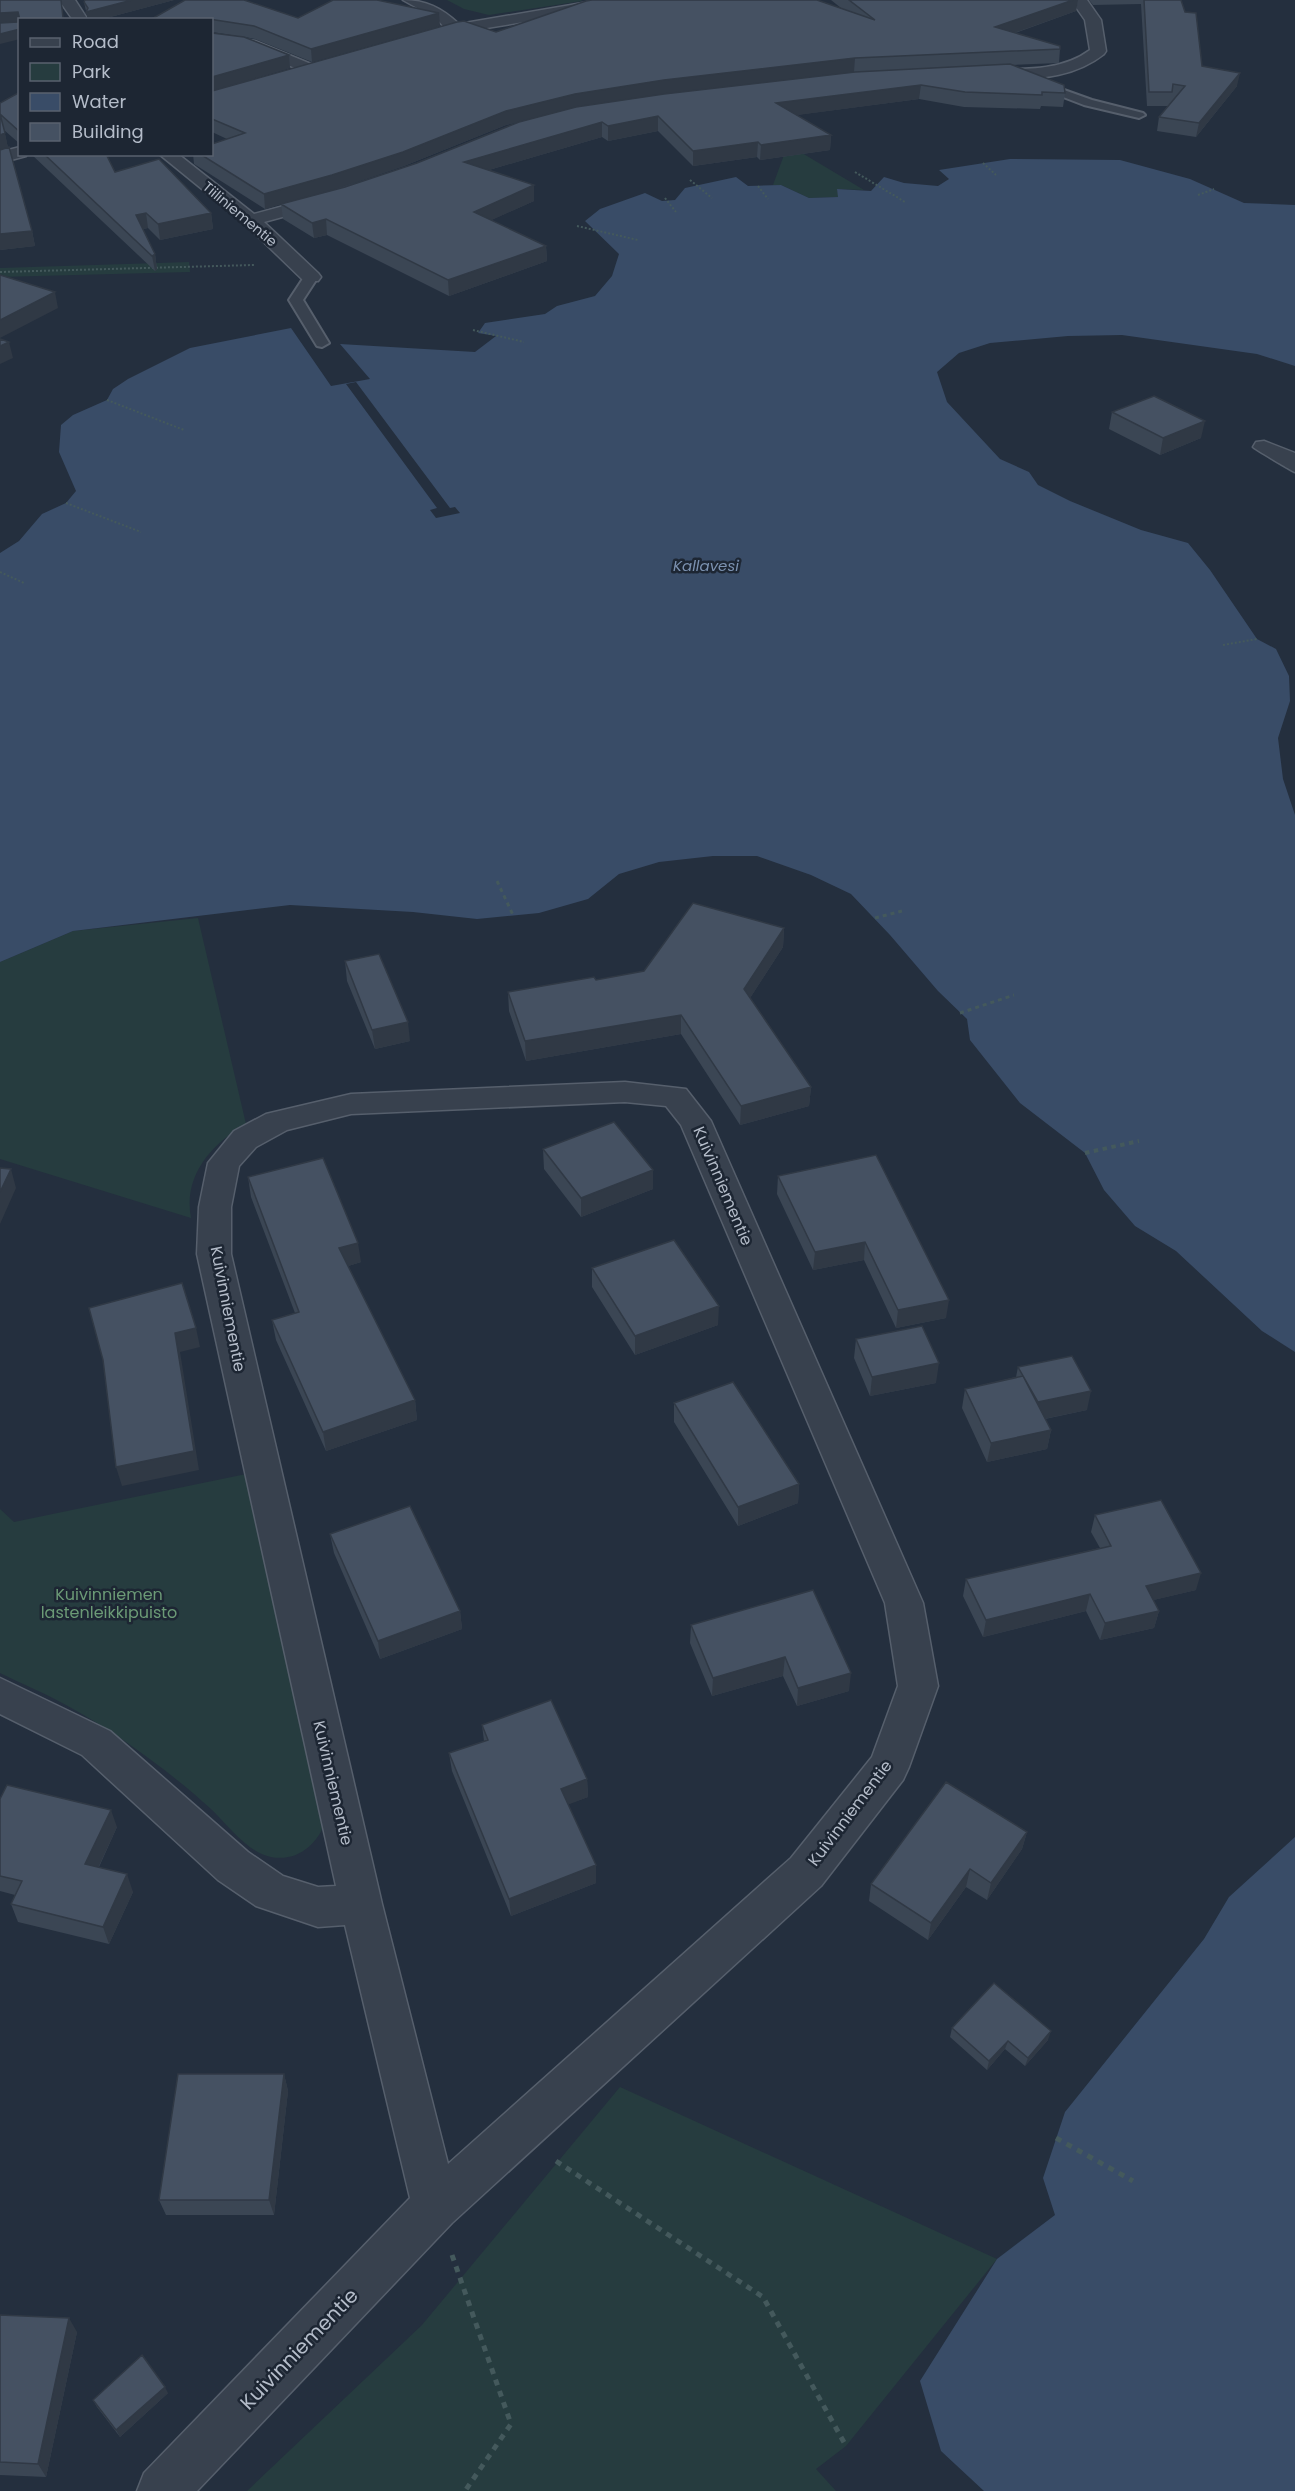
<svg xmlns="http://www.w3.org/2000/svg" width="1295" height="2491" font-family="Poppins,sans-serif">
<rect width="100%" height="100%" fill="#242f3e"/>
<path fill="#263c3f" d="M447,0H581L582,1L489,15L464,9Z
M802,153L864,190L837,189L839,197L809,198L781,185H773L784,155Z
M189,262L190,272L0,277V268Z
M198,918L246,1124C211,1144 183,1176 191,1218L0,1159V962L73,931Z
M251,1473L326,1820C318,1844 298,1862 271,1857C248,1853 228,1825 211,1809C168,1770 117,1733 66,1705C45,1693 22,1684 0,1673V1509L14,1522Z
M620,2087L997,2259L846,2446L816,2469L836,2491H247L422,2325Z"/>
<path fill="#394c67" d="M1010,159L1120,160L1190,179L1244,203L1295,205V366L1257,354L1122,335L1068,336L990,343L959,353L937,372L947,402L1000,459L1029,472L1038,485L1070,501L1141,530L1188,543L1210,570L1257,639L1276,649L1289,676L1290,701L1278,738L1283,779L1295,815V1352L1262,1331L1176,1251L1135,1226L1104,1190L1085,1153L1020,1103L970,1040L967,1019L938,991L890,935L851,894L811,875L757,856H713L659,862L619,874L588,899L539,913L477,919L413,912L290,905L73,931L0,962V553L19,541L42,514L66,503L76,491L59,452L61,425L73,415L107,400L113,389L128,379L190,348L291,328L331,386L370,379L340,344L475,352L496,336L478,333L485,323L545,314L557,306L595,296L612,276L619,254L585,221L600,209L645,193L662,201L675,200L685,188L736,177L748,186L781,185L809,198L838,197L837,189L871,191L884,177L904,183L938,186L949,179L939,170Z
M1295,1837V2491H984L941,2451L920,2381L997,2259L1055,2215L1043,2178L1065,2112L1204,1939L1229,1897Z"/>
<path fill="#242f3e" d="M356,382L450,508L455,507L460,513L436,518L430,510L437,508L346,384Z"/>
<g fill="none" stroke-linecap="round" stroke-linejoin="round">
<defs>
<path id="service" d="M1036,80L1092,100L1143,113L1145,115L1139,118L1084,105L1032,85V81Z
M311,273L318,277L303,300L329,343L322,347L317,346L289,300L306,274Z"/>
<path id="minor" d="M59,0H75L88,20H73Z
M1071,0H1087L1101,20L1106,51L1104,54C1076,76 1043,79 1009,79C999,79 989,80 980,77L978,74L980,71L986,69C1022,69 1060,72 1090,50L1085,20Z
M212,34L255,41L316,66L318,69L310,74L246,48L212,44Z
M159,154H178L254,214L324,195L330,196L333,200L330,204L264,222L318,273L321,277L318,281H304L245,224Z
M1264,441L1295,453V472C1292,471 1255,449 1253,447L1256,442Z
M625,1082L686,1089L711,1121L923,1603L938,1686L909,1767L903,1780L821,1886L452,2223L197,2491H137L144,2473L410,2198L345,1925L318,1927L256,1906L218,1880L82,1755L0,1714V1678L110,1731L248,1852L283,1876L318,1887L336,1886L197,1254L199,1207L208,1163L234,1131L266,1114L351,1094ZM625,1102L666,1106L681,1125L885,1603L898,1686L872,1757L791,1858L448,2164L382,1904L231,1254V1207L239,1166L256,1147L287,1130L351,1114Z"/>
<path id="tertiary" d="M403,0C426,0 442,8 459,24L600,0H635L627,5L456,33L433,40L427,38L425,35L427,32L444,27L437,19Z
M20,147V154L26,156L0,163V152Z"/>
</defs>
<use href="#service" stroke="#565f6c" stroke-width="4"/>
<use href="#minor" stroke="#565f6c" stroke-width="3"/>
<use href="#tertiary" stroke="#565f6c" stroke-width="3"/>
<path stroke="#44595c" stroke-width="2" stroke-dasharray="2 2" stroke-linecap="butt" d="M983,163L996,175
M855,172L905,202
M690,180L712,198
M758,186L768,199
M1198,195L1214,189
M665,198L676,212
M577,226L638,240
M0,272L254,265
M473,330L524,342
M107,400L184,430
M66,503L141,532
M0,572L24,583
M1223,645L1257,639"/>
<path stroke="#44595c" stroke-width="3" stroke-dasharray="4 4" stroke-linecap="butt" d="M497,881L513,915
M875,918L902,911
M960,1013L1014,995"/>
<path stroke="#44595c" stroke-width="4" stroke-dasharray="4.5 4.5" stroke-linecap="butt" d="M1085,1153L1139,1141"/>
<path stroke="#44595c" stroke-width="5" stroke-dasharray="6 6" stroke-linecap="butt" d="M1056,2138L1133,2181
M556,2161L763,2297L846,2446
M452,2255L511,2424L465,2491"/>
<use href="#service" fill="#38414e" fill-rule="evenodd"/>
<use href="#minor" fill="#38414e" fill-rule="evenodd"/>
<use href="#tertiary" fill="#38414e" fill-rule="evenodd"/>
</g>
<path fill="#3b4654" fill-rule="evenodd" d="M85,0H174L99,20H88L84,2Z
M831,0H1078L1076,11L1015,33L1060,49L1059,63L1012,65L1065,93L1063,107L1041,106L1040,109L964,107L919,99L796,115L831,135L830,150L760,160L757,157L693,166L658,131L608,141L602,137L489,170L534,185V201L491,220L546,246L547,261L449,296L327,235L314,238L283,219L281,204L265,209L194,164L193,154H212L227,139L212,132V91L496,32L841,8ZM562,111L417,163L333,190L404,166L506,125Z
M1089,0H1181L1202,66L1237,86L1196,137L1157,131L1159,117L1168,106H1147L1141,4L1093,5Z
M298,18L440,26L312,62L255,39L245,37L289,55L290,68L212,91L237,36L212,32V20Z
M20,92V144L4,130L8,148L32,231L35,246L0,250V103Z
M31,154H106L115,172L211,213L213,229L160,240L148,228L143,229L155,254L157,269L155,271Z
M1112,412L1201,438L1160,455L1109,429Z
M784,928L783,947L750,998L811,1087L809,1106L740,1125L681,1034L526,1061L509,1011L508,992L596,980L644,971Z
M345,961L410,1041L375,1049L347,981Z
M543,1149L653,1189L581,1217L544,1169Z
M876,1155L946,1318L896,1328L864,1260L813,1270L777,1194L778,1176Z
M248,1177L361,1262L348,1266L415,1400L417,1420L326,1451L276,1340L272,1320L295,1313L251,1197Z
M592,1268L718,1325L635,1355L592,1287Z
M856,1339L936,1383L870,1396L854,1358Z
M1018,1367L1087,1410L1045,1419L1051,1430L1047,1449L987,1462L962,1408L965,1389L1016,1377Z
M674,1403L799,1484L798,1503L738,1526L674,1422Z
M1095,1515L1196,1590L1153,1600L1159,1611L1154,1628L1100,1640L1086,1611L983,1637L963,1596L966,1579L1100,1548L1091,1532Z
M330,1534L460,1611L462,1629L380,1659L334,1553Z
M813,1590L849,1691L797,1706L783,1676L712,1696L690,1643L691,1625Z
M482,1725L587,1779L588,1797L568,1804L596,1865V1883L511,1916L452,1771L449,1753L484,1741Z
M0,1799L117,1827L99,1867L133,1892L109,1944L18,1922L11,1904L15,1895L0,1891Z
M1027,1832L1022,1849L987,1900L966,1887L928,1940L869,1901L871,1884Z
M952,2028L1048,2040L1025,2066L1005,2049L987,2070L950,2037Z
M284,2074L288,2091L274,2215H166L159,2200Z
M0,2315L77,2332L46,2477L0,2475Z
M168,2393L120,2437L97,2407L93,2400Z"/>
<path fill="#303945" d="M132,0H174L99,20H88L86,12Z
M1073,0H1078L1076,11L994,40L995,27Z
M18,12L20,22L0,23V13Z
M439,13L440,26L312,62L311,49Z
M20,29V39L0,44V34Z
M289,55L290,68L212,91V77Z
M855,58L854,72L576,108L506,125L404,166L333,190L265,209L264,194L506,111L575,94L664,80Z
M1240,73L1237,86L1196,137L1199,123Z
M921,85L919,99L775,118L776,103Z
M658,116V131L608,141V126Z
M602,122V137L465,177L464,162Z
M5,133L8,148L0,150V135Z
M831,135L830,150L760,160L761,145Z
M758,142L757,157L693,166V151Z
M534,185V201L474,228V212Z
M146,213L148,228L138,230L136,215Z
M211,213L213,229L160,240L158,224Z
M326,219L327,235L314,238L312,223Z
M32,231L35,246L0,250V234Z
M546,246L547,261L449,296L448,280Z
M155,254L157,269L155,271L152,256Z
M55,292L58,308L0,338V320Z
M9,342L13,358L0,364V346Z
M1205,421L1201,438L1160,455L1163,438Z
M784,928L783,947L743,1009L744,989Z
M681,1015V1034L526,1061L525,1041Z
M408,1022L410,1041L375,1049L372,1030Z
M811,1087L809,1106L740,1125L741,1106Z
M11,1169L16,1188L0,1224V1192Z
M653,1170V1189L581,1217V1198Z
M865,1242L864,1260L813,1270L815,1252Z
M358,1243L361,1262L342,1268L339,1248Z
M949,1300L946,1318L896,1328L898,1310Z
M719,1306L718,1325L635,1355V1336Z
M196,1328L200,1347L180,1352L199,1470L122,1486L116,1467L175,1333Z
M939,1363L936,1383L870,1396L872,1377Z
M1091,1391L1087,1410L1034,1421L1038,1402Z
M415,1400L417,1420L326,1451L323,1432Z
M1051,1430L1047,1449L987,1462L991,1443Z
M799,1484L798,1503L738,1526V1507Z
M1201,1573L1196,1590L1141,1603L1146,1586Z
M1090,1594L1086,1611L983,1637L986,1620Z
M460,1611L462,1629L380,1659L378,1641Z
M1159,1611L1154,1628L1100,1640L1105,1623Z
M785,1657L783,1676L712,1696L713,1678Z
M851,1673L849,1691L797,1706L798,1688Z
M587,1779L588,1797L562,1807L561,1789Z
M111,1810L117,1827L92,1881L85,1864Z
M1027,1832L1022,1849L987,1900L991,1883Z
M596,1865V1883L511,1916L509,1899Z
M970,1869L966,1887L928,1940L931,1923Z
M127,1874L133,1892L109,1944L103,1927Z
M1051,2031L1048,2040L1025,2066L1028,2058Z
M1008,2041L1005,2049L987,2070L989,2061Z
M284,2074L288,2091L274,2215L269,2200Z
M69,2318L77,2332L46,2477L38,2464Z
M165,2387L168,2393L120,2437L116,2430Z"/>
<path fill="#455162" stroke="#303945" stroke-width="1.5" d="M0,0H61L63,18L57,20H20L18,12L0,13Z
M85,0H132L86,12L88,8L84,2Z
M185,0H244L298,18L333,0H377L439,13L311,49L254,26L209,19L150,20Z
M592,0H817L875,20L849,0H1073L995,27L1060,46V49L855,58L664,80L575,94L506,111L403,152L332,175L264,194L200,154H212V144L245,133L212,119V91L457,22L464,21L496,32L586,1Z
M1144,0H1181L1185,12L1196,13L1202,66L1240,73L1199,123L1159,117L1185,86L1173,84L1172,92H1149Z
M20,21V29L0,34V23L18,22Z
M212,33L244,37L289,55L212,77Z
M1010,64L1064,85L1065,93L1042,92V95L965,92L921,85L776,103L831,135L761,145L758,142L693,151L658,116L608,126L602,122L464,162L534,185L474,212L546,246L448,280L326,219L312,223L281,204L345,187L417,163L519,122L576,107L664,94L855,72Z
M20,92V132L0,114L5,133L0,135V103Z
M9,147L32,231L0,234V150Z
M44,154H106L115,172L159,159L211,213L158,224L146,213L136,215L155,254L152,256Z
M0,275L55,292L0,320Z
M0,339L9,342L0,346Z
M1154,396L1205,421L1163,438L1112,412Z
M693,903L784,928L744,989L811,1087L741,1106L681,1015L525,1041L508,992L594,977L596,980L644,971Z
M379,954L408,1022L372,1030L345,961Z
M614,1122L653,1170L581,1198L543,1149Z
M876,1155L949,1300L898,1310L865,1242L815,1252L778,1176Z
M323,1158L358,1243L339,1248L415,1400L323,1432L272,1320L299,1312L248,1177Z
M0,1168L11,1169L0,1192Z
M674,1240L719,1306L635,1336L592,1268Z
M182,1283L196,1328L175,1333L194,1451L116,1467L103,1360L89,1308Z
M922,1326L939,1363L872,1377L856,1339Z
M1072,1356L1091,1391L1038,1402L1018,1367Z
M1023,1376L1051,1430L991,1443L965,1389Z
M733,1382L799,1484L738,1507L674,1403Z
M1161,1500L1201,1573L1146,1586L1159,1611L1105,1623L1090,1594L986,1620L966,1579L1111,1546L1095,1515Z
M410,1506L460,1611L378,1641L330,1534Z
M813,1590L851,1673L798,1688L785,1657L713,1678L691,1625Z
M551,1700L587,1779L561,1789L596,1865L509,1899L449,1753L488,1740L482,1725Z
M946,1782L1027,1832L991,1883L970,1869L931,1923L871,1884Z
M7,1785L111,1810L85,1864L127,1874L103,1927L11,1904L22,1881L0,1876V1799Z
M994,1983L1051,2031L1028,2058L1008,2041L989,2061L952,2028Z
M178,2074H284L269,2200H159Z
M0,2315L69,2318L38,2464L0,2462Z
M142,2355L165,2387L116,2430L93,2400Z"/>
<g text-anchor="middle" dominant-baseline="central" stroke-width="5" stroke-linejoin="round" paint-order="stroke">
<g font-size="14" fill="#b4bcc9" stroke="#1d2633">
<text transform="translate(240 214) rotate(40)">Tiiliniementie</text>
</g>
<g font-size="15" font-style="italic" fill="#7c92b1" stroke="#1d2633">
<text x="706" y="565">Kallavesi</text>
</g>
<g font-size="16" fill="#b4bcc9" stroke="#1d2633">
<text transform="translate(723 1186) rotate(67)">Kuivinniementie</text>
<text transform="translate(228 1309) rotate(79)">Kuivinniementie</text>
<text transform="translate(333 1783) rotate(77)">Kuivinniementie</text>
<text transform="translate(850 1813) rotate(-53)">Kuivinniementie</text>
</g>
<g font-size="16" fill="#6b9a76" stroke="#1d2633">
<text x="109" y="1594">Kuivinniemen<tspan x="109" dy="18">lastenleikkipuisto</tspan></text>
</g>
<g font-size="20" fill="#b4bcc9" stroke="#1d2633">
<text transform="translate(299 2349) rotate(-46)">Kuivinniementie</text>
</g>
</g>
<rect x="18" y="18" width="195" height="138" fill="#1d2633" stroke="#59626f" stroke-width="1.5"/>
<rect x="30" y="38" width="30" height="9" fill="#38414e" stroke="#59626f" stroke-width="1.5"/>
<text x="72" y="48" font-size="18" fill="#b4bcc9">Road</text>
<rect x="30" y="63" width="30" height="18" fill="#263c3f" stroke="#59626f" stroke-width="1.5"/>
<text x="72" y="78" font-size="18" fill="#b4bcc9">Park</text>
<rect x="30" y="93" width="30" height="18" fill="#394c67" stroke="#59626f" stroke-width="1.5"/>
<text x="72" y="108" font-size="18" fill="#b4bcc9">Water</text>
<rect x="30" y="123" width="30" height="18" fill="#455162" stroke="#59626f" stroke-width="1.5"/>
<text x="72" y="138" font-size="18" fill="#b4bcc9">Building</text>
</svg>
